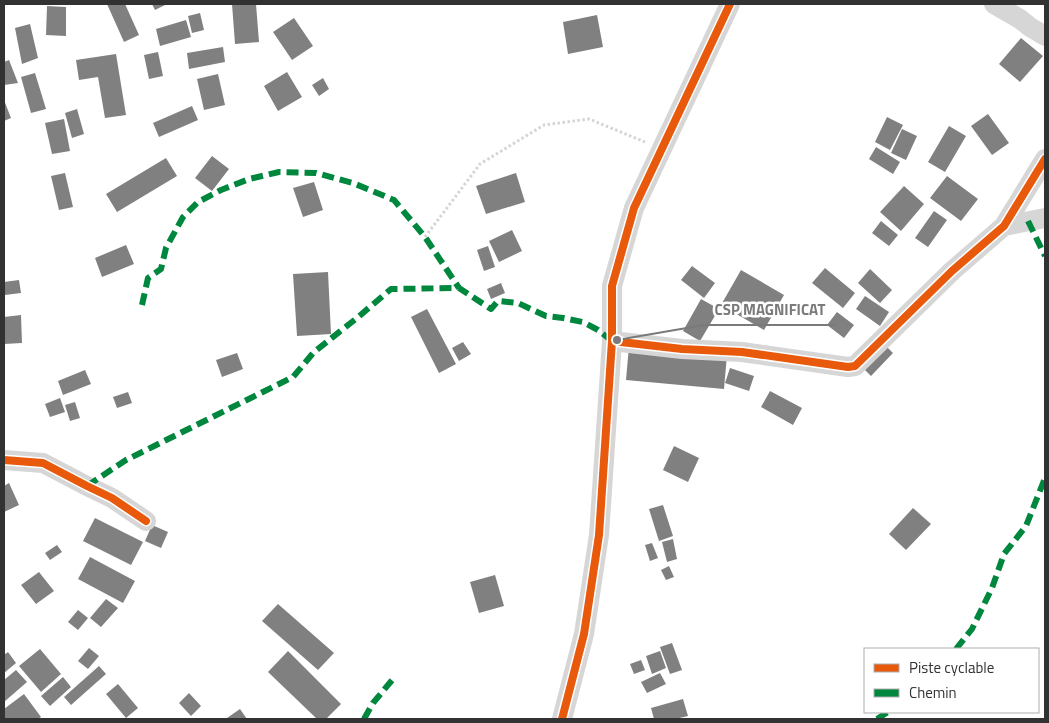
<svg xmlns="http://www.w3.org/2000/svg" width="1049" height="723" font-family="'Titillium Web',sans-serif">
<rect width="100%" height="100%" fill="#fff"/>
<path fill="#808080" d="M107,4H125L139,35L124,42Z
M152,4H167L155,10Z
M232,4H256L259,42L235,44Z
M47,6L66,7V36L46,35Z
M200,13L204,30L192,33L188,16Z
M597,15L603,47L568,54L563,22Z
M294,18L313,46L292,60L273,32Z
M186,20L191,37L160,46L156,29Z
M30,24L38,58L22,64L15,28Z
M1021,38L1043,56L1020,82L999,64Z
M223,47L225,62L189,69L187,53Z
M158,52L163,76L149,79L144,55Z
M116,54L126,115L105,118L98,77L79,80L76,60Z
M9,60L18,83L4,85V62Z
M287,72L302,97L278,111L264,86Z
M35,73L46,109L31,113L21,77Z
M218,74L225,105L204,110L197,79Z
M323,78L329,89L319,96L312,85Z
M4,100L11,118L4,121Z
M192,106L198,120L159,137L153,123Z
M77,109L84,134L72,138L65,113Z
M988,114L1009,143L992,155L971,126Z
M887,117L903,125L890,150L875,142Z
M64,119L70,151L52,154L45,123Z
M949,126L966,136L945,172L928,162Z
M902,129L917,136L906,160L891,153Z
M876,147L900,162L893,174L869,159Z
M212,156L229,169L212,191L195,178Z
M166,158L177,176L117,212L106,194Z
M65,173L73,207L59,210L51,176Z
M516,173L525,202L486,214L476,186Z
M947,176L978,199L961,221L930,198Z
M314,182L323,210L303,217L293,188Z
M904,186L924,204L901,231L880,212Z
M934,211L947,220L928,247L915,238Z
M881,221L898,235L889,246L872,233Z
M512,230L522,251L499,262L489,241Z
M126,245L134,264L102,277L95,258Z
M488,246L495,267L484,271L477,250Z
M692,266L715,283L704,298L681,280Z
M825,268L855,293L843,308L812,283Z
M870,269L892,290L880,303L858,283Z
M741,270L784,295L764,330L721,305Z
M328,272L331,334L297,336L293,274Z
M19,280L21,293L5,295L4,282Z
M501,283L505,293L491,299L487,289Z
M865,296L889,312L880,326L856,309Z
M701,299L719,309L700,341L683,331Z
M427,309L456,364L439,373L411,317Z
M837,312L854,325L844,338L827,325Z
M21,315L22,343L4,344V317Z
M880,340L893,353L871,376L858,363Z
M463,342L471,354L459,361L452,348Z
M629,346L727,355L724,389L626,380Z
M237,353L243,369L222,377L216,360Z
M730,368L754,376L749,391L725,383Z
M85,370L91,384L63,395L58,381Z
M770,391L802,408L793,425L761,407Z
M128,392L132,403L117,408L113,397Z
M60,398L65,412L50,417L45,404Z
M75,402L80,418L70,421L65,405Z
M674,446L699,458L688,482L663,470Z
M9,483L19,505L4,512V486Z
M663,505L673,536L659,541L649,509Z
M913,508L931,524L906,550L889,534Z
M95,518L143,542L131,565L83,541Z
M152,525L168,532L161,548L145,541Z
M673,539L677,559L667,562L662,542Z
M652,543L658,558L650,561L645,545Z
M57,545L62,552L50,560L45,553Z
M90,557L135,581L123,603L78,579Z
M669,566L674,577L666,580L661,570Z
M39,572L54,591L36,604L21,585Z
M495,575L504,606L479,613L470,582Z
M106,599L118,608L101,627L90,618Z
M278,604L334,653L318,670L262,621Z
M78,610L88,618L78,630L68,622Z
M672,643L682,670L670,674L660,647Z
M89,648L99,656L88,669L78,661Z
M40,649L61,674L41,692L19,666Z
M288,651L341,704L326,719H317L268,672Z
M660,651L666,668L652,674L646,656Z
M8,652L16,663L4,673V655Z
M641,660L645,670L634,674L630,664Z
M99,666L106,674L71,705L64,697Z
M16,670L27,682L4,702V680Z
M660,673L666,684L647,693L641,682Z
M63,677L71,687L50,706L41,696Z
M118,684L138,708L126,718L106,694Z
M189,693L201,706L191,716L179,703Z
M24,694L41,717L38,719H4V709Z
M683,699L688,716L675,719H654L651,708Z
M240,709L247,719H228L227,718Z"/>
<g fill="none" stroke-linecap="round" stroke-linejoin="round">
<path stroke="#d5d5d5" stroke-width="3" stroke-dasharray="2.5 2.5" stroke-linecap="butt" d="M425,237L480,164L544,125L589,119L645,142"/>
<path stroke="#d6d6d6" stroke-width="20" d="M994,4L1020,19L1030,27L1045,36
M1004,226L1045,218
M612,341L682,349L742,352L848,367L855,366L952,271L1004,226L1045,159
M4,460L43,463L87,486L112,498L146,521
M562,719L584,634L599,535L612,341V286L634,208L730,4"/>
<path stroke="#00873e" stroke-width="6" stroke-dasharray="12 6" stroke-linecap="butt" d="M1028,221L1045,256
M142,305L148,278L161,269L166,248L183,217L198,202L221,190L249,179L279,172L316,173L353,183L394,200L425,237L459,288
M87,486L126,460L293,377L314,352L357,318L391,289L459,288L491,309L498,301L518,303L546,316L563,318L583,322L598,330L612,341
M956,649L972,629L992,588L1004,554L1026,526L1045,478
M364,719L373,703L393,679
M877,719L888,712"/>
<defs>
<path id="cycleway" d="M612,341L682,349L742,352L848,367L855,366L952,271L1004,226L1045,159
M4,460L43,463L87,486L112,498L146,521
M562,719L584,634L599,535L612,341V286L634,208L730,4"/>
</defs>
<use href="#cycleway" stroke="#fff" stroke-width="11"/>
<use href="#cycleway" stroke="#e8590c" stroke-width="8"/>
</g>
<path fill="none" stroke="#7a7a7a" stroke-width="2" d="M617 340L704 325H835"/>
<circle fill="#7a7a7a" stroke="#fff" stroke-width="2" cx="617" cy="340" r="5"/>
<g font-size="15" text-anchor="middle" font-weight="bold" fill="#7a7a7a" stroke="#fff" stroke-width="5" stroke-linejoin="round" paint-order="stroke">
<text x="770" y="315">CSP MAGNIFICAT</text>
</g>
<rect width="1049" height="723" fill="none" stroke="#323232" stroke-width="10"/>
<rect x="864" y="648" width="175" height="65" fill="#ffffff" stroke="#adadad"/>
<rect x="874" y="664" width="25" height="8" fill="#e8590c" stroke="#adadad"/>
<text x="909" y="673" font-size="15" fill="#323232">Piste cyclable</text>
<rect x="874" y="689" width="25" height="8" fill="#00873e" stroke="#adadad"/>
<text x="909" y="698" font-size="15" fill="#323232">Chemin</text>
</svg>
